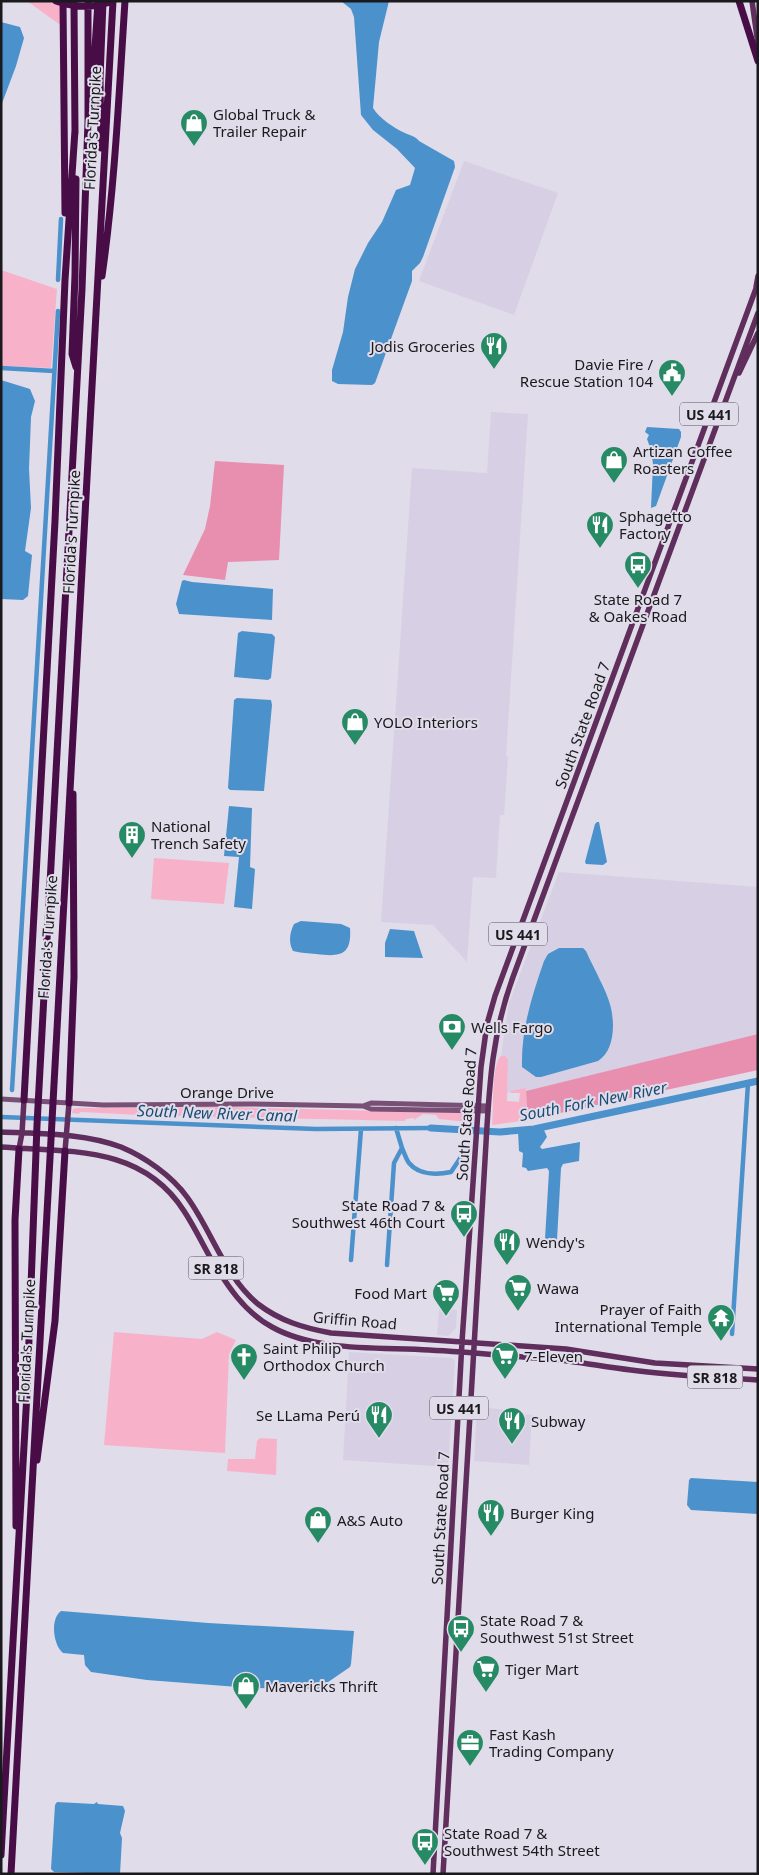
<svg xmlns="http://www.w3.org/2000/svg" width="759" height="1875" font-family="'Noto Sans',sans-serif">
<rect width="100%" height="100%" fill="#e0dce9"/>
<path fill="#d7d0e4" d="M464,161L558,193L514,315L419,281Z
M491,412L528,414L506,756L508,757L504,815H500L496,878L473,877L467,962L433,925L381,922L412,468L487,473Z
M559,872L758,887V1034L527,1091L526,1088L507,1093L508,1059L505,1056H501L509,1003Z
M439,1309L457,1310L456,1328L448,1336L437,1335Z
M349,1352L452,1358L455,1361L448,1467L343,1460Z
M477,1407L510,1410V1413L532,1415L529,1465L474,1461Z"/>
<path fill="#f7b2ca" d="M27,1H60V24H59Z
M1,270L57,289L51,368L1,366Z
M154,858L229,863L224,904L151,899Z
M501,1056H505L508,1059L507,1101L519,1102L520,1093H511L510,1091L526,1088L528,1120L492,1125C494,1110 491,1065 501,1056Z
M228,1107L461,1113L467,1115L472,1119L471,1124L468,1122L439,1119L436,1115L423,1114L414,1120V1118L406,1119L405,1121L140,1115L81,1112L78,1114L72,1113L73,1109L78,1108Z
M114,1332L202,1339L217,1332L236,1340L229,1354L225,1453L104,1445Z
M260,1438L277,1439L276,1475L227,1471L228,1459H255L257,1441Z"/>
<path fill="#e88fb0" d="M215,461L284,465L279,560L228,562L225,580L183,575L205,529L210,506Z
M758,1034V1070L528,1120L526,1091Z"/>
<path fill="#4b91cc" d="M341,1H389L379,42L373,108C379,118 394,128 405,133C411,136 415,136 419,141L454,161L455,167L423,257L420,263L412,271V281L375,383L372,385L338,384L332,381V370L343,332L348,297L355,269L368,243L382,222L396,190L410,185L415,168L397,149L373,130L361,115L354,17L351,9Z
M1,22L20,27L24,38L16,66L1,106Z
M1,380L30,389L35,401L31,417L29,469L31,508L25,551L32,555L28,596L23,600L1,599Z
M647,427L679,429L681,432V437L656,506L651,508L653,464L651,450L647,439L649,435L645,432Z
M184,580L192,582L273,589L272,620L179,614L176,604L182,581Z
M242,631L272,634L275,637L271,678L268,680L234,677L238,633Z
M237,698L271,700L272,705L264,791L230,790L228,788L234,700Z
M229,806L252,808L250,867L255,869L252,909L234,907L239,857L224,856Z
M597,822H599L607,862L603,865L586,864L585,862L595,824Z
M301,921L341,924L350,928C352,956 340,957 316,954C308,953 301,953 293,951C288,942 290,932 294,924Z
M390,929L414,931L423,958L385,957V943Z
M559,948H583L586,951C593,967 608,993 611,1008C615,1026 614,1051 598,1061L541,1077H536L522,1067C521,1029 532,996 544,961L548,954Z
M534,1129L544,1130L547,1137L540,1147L542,1149L580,1142L579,1161L563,1164L561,1168L557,1240L545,1239L549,1171L547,1168L528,1171L526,1168L522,1167L523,1153L519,1151L518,1131Z
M691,1478L758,1482V1514L691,1510L687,1505L689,1480Z
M61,1611L208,1623L354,1631L351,1664L350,1667L318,1689L251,1688L147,1680L91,1672L85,1665L84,1655L63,1653C53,1645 50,1619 61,1611Z
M57,1802L94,1804L97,1802L98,1804L123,1806L125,1811L120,1833L122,1838L120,1874L54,1872L51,1869L55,1805Z"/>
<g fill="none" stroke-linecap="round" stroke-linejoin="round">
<path stroke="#4b91cc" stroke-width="4.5" d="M58,280L61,219
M1,368L54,371
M12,1090L58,311
M1,1117L316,1129L431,1128
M402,1148C404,1152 406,1159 409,1163C419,1175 437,1175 451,1172L461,1157
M351,1260L361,1129
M387,1265L394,1163L402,1148L396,1128
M732,1334L748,1083"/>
<path stroke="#4b91cc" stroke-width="7" d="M431,1128L500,1132L534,1129L758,1081"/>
<path stroke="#784f75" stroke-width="5" d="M1,1099L103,1105L249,1104L363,1106L371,1109L488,1111
M363,1106L371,1103L488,1106"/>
<path stroke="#5f2e5c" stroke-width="5.5" d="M752,1L758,44
M756,287L758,276
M739,373L758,333
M1,1132C42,1134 83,1133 121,1147C145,1157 172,1176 187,1197C212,1231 224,1276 258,1304C280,1321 304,1328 331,1333L566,1349L655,1363L758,1369
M1,1147C69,1152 142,1145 184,1211C194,1226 202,1243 211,1259C227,1285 244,1312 272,1327C317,1352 379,1347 429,1350C469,1352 508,1356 548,1359C577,1361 603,1367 631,1370C673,1376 716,1377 758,1380
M19,1149L22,1133L24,1100
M65,1151L69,1103
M433,1874L462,1342L481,1067L487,1024L495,996L758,283
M443,1874L485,1160C489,1094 490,1040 513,977L758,313"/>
<path stroke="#480d47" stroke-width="7" d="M63,1L65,213
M739,1L758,61
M74,4L75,133
M91,108L98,2
M101,148L100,78L103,2
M102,276C115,185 119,93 125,1
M76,367L72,354L75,275L76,179
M24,1100L55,521L65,280L75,130
M69,1103L74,977L73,794
M37,1460L55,1321L65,1151
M16,1526L15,1220L19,1149
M1,1855L27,1393L37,1125L82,289L88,122V1
M11,1874L113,1C94,8 75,8 56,1"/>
</g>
<defs>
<symbol id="shop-pin" viewBox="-11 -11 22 30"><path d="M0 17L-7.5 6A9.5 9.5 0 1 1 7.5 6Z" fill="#268a64" stroke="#e0dce9"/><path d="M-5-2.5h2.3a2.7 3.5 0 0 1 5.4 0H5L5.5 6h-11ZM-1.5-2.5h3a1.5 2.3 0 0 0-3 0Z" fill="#fff"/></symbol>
<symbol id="restaurant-pin" viewBox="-11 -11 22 30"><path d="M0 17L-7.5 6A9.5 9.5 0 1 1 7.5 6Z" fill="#268a64" stroke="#e0dce9"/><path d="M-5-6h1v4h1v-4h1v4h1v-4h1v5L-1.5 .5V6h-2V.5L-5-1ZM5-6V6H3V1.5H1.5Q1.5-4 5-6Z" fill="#fff"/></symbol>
<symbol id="civic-pin" viewBox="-11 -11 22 30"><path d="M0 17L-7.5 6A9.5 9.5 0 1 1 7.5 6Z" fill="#268a64" stroke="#e0dce9"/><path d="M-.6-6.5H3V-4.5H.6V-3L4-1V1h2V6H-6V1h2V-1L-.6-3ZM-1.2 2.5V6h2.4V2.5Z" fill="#fff"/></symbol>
<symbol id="bus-pin" viewBox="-11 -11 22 30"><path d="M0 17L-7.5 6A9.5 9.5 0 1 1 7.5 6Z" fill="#268a64" stroke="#e0dce9"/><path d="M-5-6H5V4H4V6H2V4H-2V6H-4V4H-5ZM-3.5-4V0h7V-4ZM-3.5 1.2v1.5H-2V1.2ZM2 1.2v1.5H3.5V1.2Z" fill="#fff"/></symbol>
<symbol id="building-pin" viewBox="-11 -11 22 30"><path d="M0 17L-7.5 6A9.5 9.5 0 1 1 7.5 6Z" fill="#268a64" stroke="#e0dce9"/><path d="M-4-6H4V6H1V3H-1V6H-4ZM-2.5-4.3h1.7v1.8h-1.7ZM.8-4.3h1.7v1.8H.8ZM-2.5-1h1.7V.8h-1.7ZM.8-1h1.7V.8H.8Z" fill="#fff"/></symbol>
<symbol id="bank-pin" viewBox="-11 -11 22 30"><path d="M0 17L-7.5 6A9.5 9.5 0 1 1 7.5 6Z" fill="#268a64" stroke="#e0dce9"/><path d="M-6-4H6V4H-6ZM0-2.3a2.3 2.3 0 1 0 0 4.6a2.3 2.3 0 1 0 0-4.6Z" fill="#fff"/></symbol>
<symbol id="supermarket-pin" viewBox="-11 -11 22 30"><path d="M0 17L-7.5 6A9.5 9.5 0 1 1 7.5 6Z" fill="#268a64" stroke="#e0dce9"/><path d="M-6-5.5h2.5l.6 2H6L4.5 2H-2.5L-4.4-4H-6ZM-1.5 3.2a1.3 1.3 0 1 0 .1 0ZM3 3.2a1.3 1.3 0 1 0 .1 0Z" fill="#fff"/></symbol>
<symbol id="temple-pin" viewBox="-11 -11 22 30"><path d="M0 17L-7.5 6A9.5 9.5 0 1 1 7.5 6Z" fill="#268a64" stroke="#e0dce9"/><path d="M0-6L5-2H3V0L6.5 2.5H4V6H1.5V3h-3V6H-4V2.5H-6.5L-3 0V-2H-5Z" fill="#fff"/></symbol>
<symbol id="church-pin" viewBox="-11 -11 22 30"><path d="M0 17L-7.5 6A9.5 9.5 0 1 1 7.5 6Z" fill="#268a64" stroke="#e0dce9"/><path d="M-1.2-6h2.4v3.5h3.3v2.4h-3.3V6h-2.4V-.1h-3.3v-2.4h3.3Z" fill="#fff"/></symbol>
<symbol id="office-pin" viewBox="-11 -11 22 30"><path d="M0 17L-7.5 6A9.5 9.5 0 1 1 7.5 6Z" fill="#268a64" stroke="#e0dce9"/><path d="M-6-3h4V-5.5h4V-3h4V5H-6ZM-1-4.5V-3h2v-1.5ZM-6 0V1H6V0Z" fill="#fff"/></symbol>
</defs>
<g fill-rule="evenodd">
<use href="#shop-pin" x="178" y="107" width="32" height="43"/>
<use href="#restaurant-pin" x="478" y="330" width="32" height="43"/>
<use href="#civic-pin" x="656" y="357" width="32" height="43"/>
<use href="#shop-pin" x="598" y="444" width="32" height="43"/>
<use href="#restaurant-pin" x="584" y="509" width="32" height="43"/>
<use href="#bus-pin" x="622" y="549" width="32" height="43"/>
<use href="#shop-pin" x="339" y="706" width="32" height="43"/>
<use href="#building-pin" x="116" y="819" width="32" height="43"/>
<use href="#bank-pin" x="436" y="1011" width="32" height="43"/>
<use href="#bus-pin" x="448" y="1198" width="32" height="43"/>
<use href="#restaurant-pin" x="491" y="1226" width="32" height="43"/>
<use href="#supermarket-pin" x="502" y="1272" width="32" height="43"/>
<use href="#supermarket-pin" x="430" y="1277" width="32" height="43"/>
<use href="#temple-pin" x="705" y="1302" width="32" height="43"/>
<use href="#supermarket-pin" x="489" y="1340" width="32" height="43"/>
<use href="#church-pin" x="228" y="1341" width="32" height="43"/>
<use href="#restaurant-pin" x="363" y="1399" width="32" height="43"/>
<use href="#restaurant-pin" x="496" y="1405" width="32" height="43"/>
<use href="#restaurant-pin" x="475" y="1497" width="32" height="43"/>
<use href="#shop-pin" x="302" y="1504" width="32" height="43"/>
<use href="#bus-pin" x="445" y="1613" width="32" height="43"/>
<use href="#supermarket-pin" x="470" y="1653" width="32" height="43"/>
<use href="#shop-pin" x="230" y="1670" width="32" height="43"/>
<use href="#office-pin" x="454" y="1727" width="32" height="43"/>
<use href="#bus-pin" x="409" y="1826" width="32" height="43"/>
</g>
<g text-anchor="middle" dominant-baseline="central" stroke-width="4" stroke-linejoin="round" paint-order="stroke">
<g fill="#e0dce9" stroke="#55545a" stroke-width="1">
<rect x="680" y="402.5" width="58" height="23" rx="4"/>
<rect x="489" y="922.5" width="58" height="23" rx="4"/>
<rect x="188.5" y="1256.5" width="55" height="23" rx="4"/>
<rect x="687.5" y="1365.5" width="55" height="23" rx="4"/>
<rect x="430" y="1396.5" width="58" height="23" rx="4"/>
</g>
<g font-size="14" font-weight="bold" fill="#1a191d">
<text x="709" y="414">US 441</text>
<text x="518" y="934">US 441</text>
<text x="216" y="1268">SR 818</text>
<text x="715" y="1377">SR 818</text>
<text x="459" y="1408">US 441</text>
</g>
<g font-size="15" fill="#1a191d" stroke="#e0dce9" text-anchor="start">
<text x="213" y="114">Global Truck &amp;<tspan x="213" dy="17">Trailer Repair</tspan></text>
<text x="475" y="346" text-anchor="end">Jodis Groceries</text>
<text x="653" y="364" text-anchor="end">Davie Fire /<tspan x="653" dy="17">Rescue Station 104</tspan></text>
<text x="633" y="451">Artizan Coffee<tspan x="633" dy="17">Roasters</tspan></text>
<text x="619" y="516">Sphagetto<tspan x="619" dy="17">Factory</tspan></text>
<text x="638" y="599" text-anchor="middle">State Road 7<tspan x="638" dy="17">&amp; Oakes Road</tspan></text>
<text x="374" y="722">YOLO Interiors</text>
<text x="151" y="826">National<tspan x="151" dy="17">Trench Safety</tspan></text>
<text x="471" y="1027">Wells Fargo</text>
<text x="445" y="1205" text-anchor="end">State Road 7 &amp;<tspan x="445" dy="17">Southwest 46th Court</tspan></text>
<text x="526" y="1242">Wendy's</text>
<text x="537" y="1288">Wawa</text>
<text x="427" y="1293" text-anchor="end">Food Mart</text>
<text x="702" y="1309" text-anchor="end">Prayer of Faith<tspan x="702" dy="17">International Temple</tspan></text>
<text x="263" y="1348">Saint Philip<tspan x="263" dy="17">Orthodox Church</tspan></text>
<text x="524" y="1356">7-Eleven</text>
<text x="360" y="1415" text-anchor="end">Se LLama Perú</text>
<text x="531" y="1421">Subway</text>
<text x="510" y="1513">Burger King</text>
<text x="337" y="1520">A&amp;S Auto</text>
<text x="480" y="1620">State Road 7 &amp;<tspan x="480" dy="17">Southwest 51st Street</tspan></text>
<text x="505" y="1669">Tiger Mart</text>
<text x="265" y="1686">Mavericks Thrift</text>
<text x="489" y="1734">Fast Kash<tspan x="489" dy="17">Trading Company</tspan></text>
<text x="444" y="1833">State Road 7 &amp;<tspan x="444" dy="17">Southwest 54th Street</tspan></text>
</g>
<g font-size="15" fill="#1a191d" stroke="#e0dce9">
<text transform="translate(92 128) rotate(-87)">Florida's Turnpike</text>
<text transform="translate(71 532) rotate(-87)">Florida's Turnpike</text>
<text transform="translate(582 725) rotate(-70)">South State Road 7</text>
<text transform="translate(47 937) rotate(-86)">Florida's Turnpike</text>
<text x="227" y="1092">Orange Drive</text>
<text transform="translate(466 1114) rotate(-86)">South State Road 7</text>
<text transform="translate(355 1320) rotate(5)">Griffin Road</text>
<text transform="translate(26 1341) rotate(-87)">Florida's Turnpike</text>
<text transform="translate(440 1518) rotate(-87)">South State Road 7</text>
</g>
<g font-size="16" font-style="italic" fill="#1a4d75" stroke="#e0dce9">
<text transform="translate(593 1101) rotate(-11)">South Fork New River</text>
<text transform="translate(217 1113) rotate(2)">South New River Canal</text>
</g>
</g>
<rect width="759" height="1875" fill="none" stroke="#1a191d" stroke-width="5"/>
</svg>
